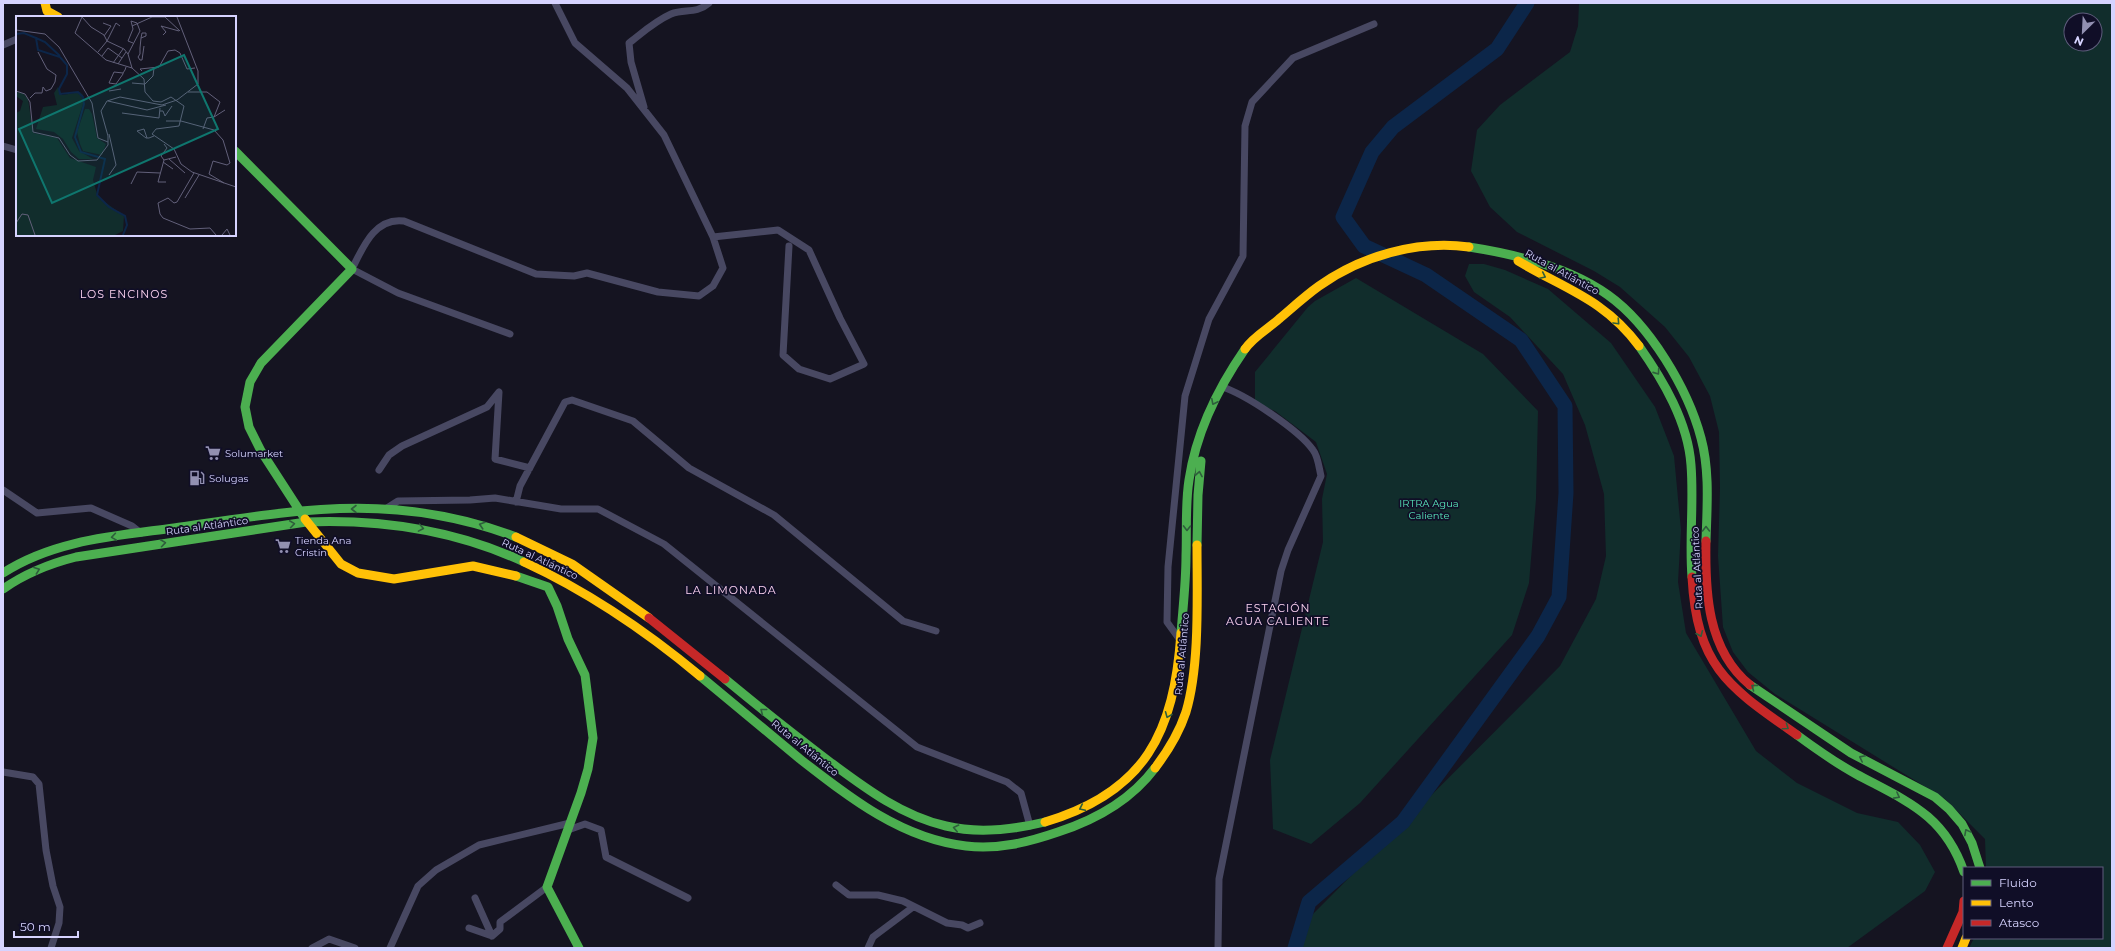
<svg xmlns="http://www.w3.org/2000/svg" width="2115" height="951" font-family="Montserrat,sans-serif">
<rect width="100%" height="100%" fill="#151421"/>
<path fill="#112d2c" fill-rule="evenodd" d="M1579,3H2112V948H1969L1974,938H2102V868H1986L1985,839L1945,799L1775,694L1748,672L1733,652L1723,627L1718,556L1720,488L1719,432L1710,396L1689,357L1665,327L1620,287L1594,271L1517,232L1490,207L1471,171L1477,130L1500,105L1570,52L1578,26ZM2071,20H2095V44H2071Z
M1469,264H1484L1505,270L1548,289L1611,343L1655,407L1674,456L1681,530L1678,582L1686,633L1756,751L1797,783L1857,813L1898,822L1920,845L1935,872L1925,891L1847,948H1289L1313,914L1560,666L1596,599L1606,556L1604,494L1585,425L1563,374L1510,317L1474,292L1465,276Z
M1356,278L1483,354L1538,411L1536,499L1529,583L1512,635L1360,803L1311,844L1273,829L1270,760L1323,542L1322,499L1327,474L1316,442L1275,411L1255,403V372L1308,307L1315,301Z"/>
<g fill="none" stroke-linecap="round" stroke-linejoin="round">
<path stroke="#0c2649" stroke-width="15" d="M1295,948L1309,902L1403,822L1538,636L1559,597L1566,493L1565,406L1521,340L1426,275L1364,246L1343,217L1372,152L1393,127L1497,49L1527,3"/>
<path stroke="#484862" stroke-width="7" d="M3,45L17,39
M644,107L631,62L629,43C642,33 655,21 671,14C685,8 695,15 709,3
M3,146L17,150
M713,237L778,230L809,250L840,318L864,364L830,379L799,369L783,355L789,246
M510,334L398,293L352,269C363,247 375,217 404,221L536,274L574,276L587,273L658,292L699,296L713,286L723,268L713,237L664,135L627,88L575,43L555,3
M379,470L389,455L402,446L487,407L499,392L495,459L530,468
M3,490L37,513L91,508L132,526L141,533
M516,502L520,486L565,402L572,400L633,421L689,468L774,515L903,621L936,631
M387,508L398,501L470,500L495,498L561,509H598L664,544L917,747L1007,782L1021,793L1030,826
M1180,640L1167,622L1168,567L1185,396L1209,319L1243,256L1245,126L1252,102L1293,58L1374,24
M3,772L33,777L39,784L46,850L53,886L60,907L59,923L51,948
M568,830L585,824L601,830L606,857L688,898
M836,885L849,895H878L903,901L947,923L962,925L968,928L980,923
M475,898L492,936
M469,928L492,936L500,929V922L547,887
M312,948L329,939L355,948
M390,948L418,886L436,870L479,845L570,823
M868,948L873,937L913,907
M1218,948L1219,879L1281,571L1288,550L1321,476C1319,468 1318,456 1313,450C1299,430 1245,394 1222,387"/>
<path stroke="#4caf50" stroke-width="9" d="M235,151L352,269L261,363L250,382L245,407L249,427L261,451L305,519
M1469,247C1514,254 1571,268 1608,295C1650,325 1688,389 1701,438C1710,471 1707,507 1706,541
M1639,346C1663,380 1688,422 1691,465C1694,502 1689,540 1692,577
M1197,545L1198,495L1201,461
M3,573C54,540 115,536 174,528C298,510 394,491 516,537
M516,576L548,587L557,606L568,639L585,675L593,738L588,769L581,793L547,887L579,948
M3,589C26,573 48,564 76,557L306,522C381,519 455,530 524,562
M1181,633C1183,607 1186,582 1186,556C1187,531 1185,505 1189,480C1196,433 1218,388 1245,349
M700,676C734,704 767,732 800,759C850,798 902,839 966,846C998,850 1029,842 1058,832C1095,820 1131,800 1155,768
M725,679C759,707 794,735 830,762C865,788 902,816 946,826C979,834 1012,830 1045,822
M1750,685L1851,753L1935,797L1949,809L1962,824L1972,843L1980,868
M1797,735C1816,749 1836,763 1856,774C1906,801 1944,814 1964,872"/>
<path stroke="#ffc107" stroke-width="9" d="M45,3L47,11L58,17
M1518,261C1565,289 1604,299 1639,346
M1245,349C1254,336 1268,329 1279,319C1292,308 1305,296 1319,286C1361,256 1417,240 1469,247
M305,519L341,564L358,573L394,579L473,566L516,576
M516,537L572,564L649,618
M524,562C589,592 646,631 700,676
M1155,768C1168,751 1179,733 1186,712C1200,665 1197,596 1197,545
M1045,822C1146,792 1174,732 1181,633
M1962,948L1966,938"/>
<path stroke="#c62828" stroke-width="9" d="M1706,541C1705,591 1707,650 1750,685
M1692,577C1697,668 1729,687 1797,735
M649,618L725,679
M1947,948L1963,912L1964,901"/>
</g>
<defs><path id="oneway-chevron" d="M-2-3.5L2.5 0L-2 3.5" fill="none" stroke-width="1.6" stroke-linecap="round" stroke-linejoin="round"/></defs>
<g stroke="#2e5e3c">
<use href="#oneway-chevron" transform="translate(1543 276) rotate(25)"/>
<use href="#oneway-chevron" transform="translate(1617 322) rotate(47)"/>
<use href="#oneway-chevron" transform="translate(1657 372) rotate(55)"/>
<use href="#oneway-chevron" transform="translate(1214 402) rotate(117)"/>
<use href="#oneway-chevron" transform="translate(1199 474) rotate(-80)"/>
<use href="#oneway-chevron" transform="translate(354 509) rotate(180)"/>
<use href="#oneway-chevron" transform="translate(292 524) rotate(-8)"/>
<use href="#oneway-chevron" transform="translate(482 525) rotate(-162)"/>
<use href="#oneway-chevron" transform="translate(421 528) rotate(10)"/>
<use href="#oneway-chevron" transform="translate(1187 528) rotate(91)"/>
<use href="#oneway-chevron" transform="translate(1706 529) rotate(-90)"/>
<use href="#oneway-chevron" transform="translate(114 537) rotate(171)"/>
<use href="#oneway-chevron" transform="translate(163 543) rotate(-8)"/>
<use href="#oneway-chevron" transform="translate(37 570) rotate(-20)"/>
<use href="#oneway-chevron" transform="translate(1700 634) rotate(67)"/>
<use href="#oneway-chevron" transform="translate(1754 687) rotate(-144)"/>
<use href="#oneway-chevron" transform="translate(763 711) rotate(-142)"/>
<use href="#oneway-chevron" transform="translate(1168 715) rotate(112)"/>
<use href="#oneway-chevron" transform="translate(1786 727) rotate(35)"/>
<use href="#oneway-chevron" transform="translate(1862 758) rotate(-153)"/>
<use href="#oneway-chevron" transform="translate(1897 796) rotate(28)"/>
<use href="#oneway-chevron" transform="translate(1082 808) rotate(155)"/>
<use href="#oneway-chevron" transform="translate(956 828) rotate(-168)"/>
<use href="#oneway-chevron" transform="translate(1967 832) rotate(-118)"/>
</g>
<defs>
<symbol id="supermarket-bare" viewBox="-9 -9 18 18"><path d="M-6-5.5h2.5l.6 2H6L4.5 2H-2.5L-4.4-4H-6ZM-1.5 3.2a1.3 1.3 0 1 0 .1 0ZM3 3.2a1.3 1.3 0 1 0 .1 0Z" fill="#9290b1" stroke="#100e27" stroke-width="2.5" paint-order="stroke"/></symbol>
<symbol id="fuel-bare" viewBox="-9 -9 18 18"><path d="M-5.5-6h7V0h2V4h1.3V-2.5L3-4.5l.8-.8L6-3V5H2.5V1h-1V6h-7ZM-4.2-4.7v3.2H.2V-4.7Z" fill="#9290b1" stroke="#100e27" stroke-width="2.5" paint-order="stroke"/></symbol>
</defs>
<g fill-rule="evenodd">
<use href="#supermarket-bare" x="202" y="442" width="22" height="22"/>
<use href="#fuel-bare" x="186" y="467" width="22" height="22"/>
<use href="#supermarket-bare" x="272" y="535" width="22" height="22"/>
</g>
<g text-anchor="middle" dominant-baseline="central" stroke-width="3.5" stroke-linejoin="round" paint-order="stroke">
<g font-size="10" fill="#d6d3ff" stroke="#100e27">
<text transform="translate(1562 272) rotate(29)">Ruta al Atlántico</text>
<text transform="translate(207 526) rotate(-8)">Ruta al Atlántico</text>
<text transform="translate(540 559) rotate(25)">Ruta al Atlántico</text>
<text transform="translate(1697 568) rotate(-93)">Ruta al Atlántico</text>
<text transform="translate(1182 654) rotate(-85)">Ruta al Atlántico</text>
<text transform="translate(805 748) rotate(39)">Ruta al Atlántico</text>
</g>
<g font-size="10" fill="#d6d3ff" stroke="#100e27" text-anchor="start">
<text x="225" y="453">Solumarket</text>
<text x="209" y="478">Solugas</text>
<text x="295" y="540">Tienda Ana<tspan x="295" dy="12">Cristin</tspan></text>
</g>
<g font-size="10" fill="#58e6ba" stroke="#100e27">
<text x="1429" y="503">IRTRA Agua<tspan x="1429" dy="12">Caliente</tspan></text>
</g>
<g font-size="11" letter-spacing="1" fill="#ffd5f2" stroke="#100e27">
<text x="124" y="294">LOS ENCINOS</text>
<text x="731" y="590">LA LIMONADA</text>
<text x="1278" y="608">ESTACIÓN<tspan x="1278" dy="13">AGUA CALIENTE</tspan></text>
</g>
</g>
<g transform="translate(16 16)">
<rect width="220" height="220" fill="#151421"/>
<path d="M42,71L46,79L64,76L67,79V88L56,122L63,135L77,143H63L55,136L47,123L38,116L20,113L27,91L41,89L38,77ZM0,76L7,77L12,83L17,117L41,122L54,142L80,151L77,164L82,181L108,200L107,215L99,219H0V97L4,95L7,85L0,80ZM69,93H73L76,98L81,122L90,128L86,139L67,135L64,128L61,116Z" fill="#112d2c"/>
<path fill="none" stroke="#0c2649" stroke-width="2" d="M0,18L8,17L20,22L22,34L44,41L51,49V58L43,73L44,78L62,76L67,81L68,88L59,121L65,136L89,143L81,179L93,191L109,200L111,209L107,219M20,22L29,26L44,40"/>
<path fill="none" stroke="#62607a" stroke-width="1" d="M66,1L59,17L90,44L116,52L128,63L129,76L137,85L145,86L155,81L168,90L163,110L140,113L136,118L158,133L165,148L176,156L220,171M66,1L75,11L88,19L91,25L108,33L112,38M115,5L121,7L124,15L112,38L116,52M115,5L117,13L112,25L117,27M87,7L95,10L88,20M116,10L136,1H149L164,15M0,14L29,18L43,31L76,87L82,122L92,126M147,19L150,16L145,10L163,15M125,22L130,20V17H126L125,22L124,32V38L122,41L124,44H126L128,30M91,25L100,7L104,10M82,36L91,25M86,40L92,32L106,42M97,47L107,33M102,48L110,36M126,55L124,53L143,51L152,35L159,34L164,37L171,53L179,52M107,57L98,56L93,67L100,68L107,58V57L109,54L110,51M116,67L128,68M128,69L137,60L138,52M0,75L9,78L14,86L17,116L43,122L54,139L62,145L81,144L92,129V120L85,95L91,85L104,81L146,89L161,84L182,68V55L161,1M93,75L105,73M172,76H191L204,86L198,101L191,102L187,113M14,82L19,77H26L27,71L30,75L35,73L39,66L40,59L31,53L22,36M92,85L131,94L150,89M144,95H147L149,100L156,90M106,97L143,102L144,92M198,101L209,94M150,105H165L198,114L207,124L214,147L211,149L197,145L193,158L208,167M131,122L128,113L121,115L130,122H133L138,120M148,128L151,132L145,140L148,144L142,166H150M153,143L169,157M148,144L160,141M147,146L157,153M178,157L161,186L158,187L152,182L142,187L144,198L147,202L174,213L194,212L200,219M93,159L100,149L93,118M115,168L121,156L144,157M169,182L183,159M0,207L6,198L12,199L19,219M206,219L211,213L214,219"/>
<path fill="#0f766e" fill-opacity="0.15" stroke="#0f766e" stroke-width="2" d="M168,39L202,113L36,187L3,113Z"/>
<rect width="220" height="220" fill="none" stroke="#d6d3ff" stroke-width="2"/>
</g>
<rect width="2115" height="951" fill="none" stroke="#d6d3ff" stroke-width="8"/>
<rect x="1963" y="867" width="140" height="72" fill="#100e27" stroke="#5f5d7d"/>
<rect x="1971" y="880" width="20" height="6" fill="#4caf50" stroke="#5f5d7d"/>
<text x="1999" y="887" font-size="12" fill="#d6d3ff">Fluido</text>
<rect x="1971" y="900" width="20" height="6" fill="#ffc107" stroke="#5f5d7d"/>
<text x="1999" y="907" font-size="12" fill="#d6d3ff">Lento</text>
<rect x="1971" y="920" width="20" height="6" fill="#c62828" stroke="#5f5d7d"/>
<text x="1999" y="927" font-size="12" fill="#d6d3ff">Atasco</text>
<g transform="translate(2083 32) rotate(204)"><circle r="19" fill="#100e27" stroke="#5f5d7d"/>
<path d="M0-3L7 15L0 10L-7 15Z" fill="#9290b1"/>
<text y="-6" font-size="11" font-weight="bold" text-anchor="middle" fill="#d6d3ff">N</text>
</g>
<path d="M14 931v6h64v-6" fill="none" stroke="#d6d3ff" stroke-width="2"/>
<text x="20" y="931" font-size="12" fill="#d6d3ff" stroke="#100e27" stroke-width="3" paint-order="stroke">50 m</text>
</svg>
